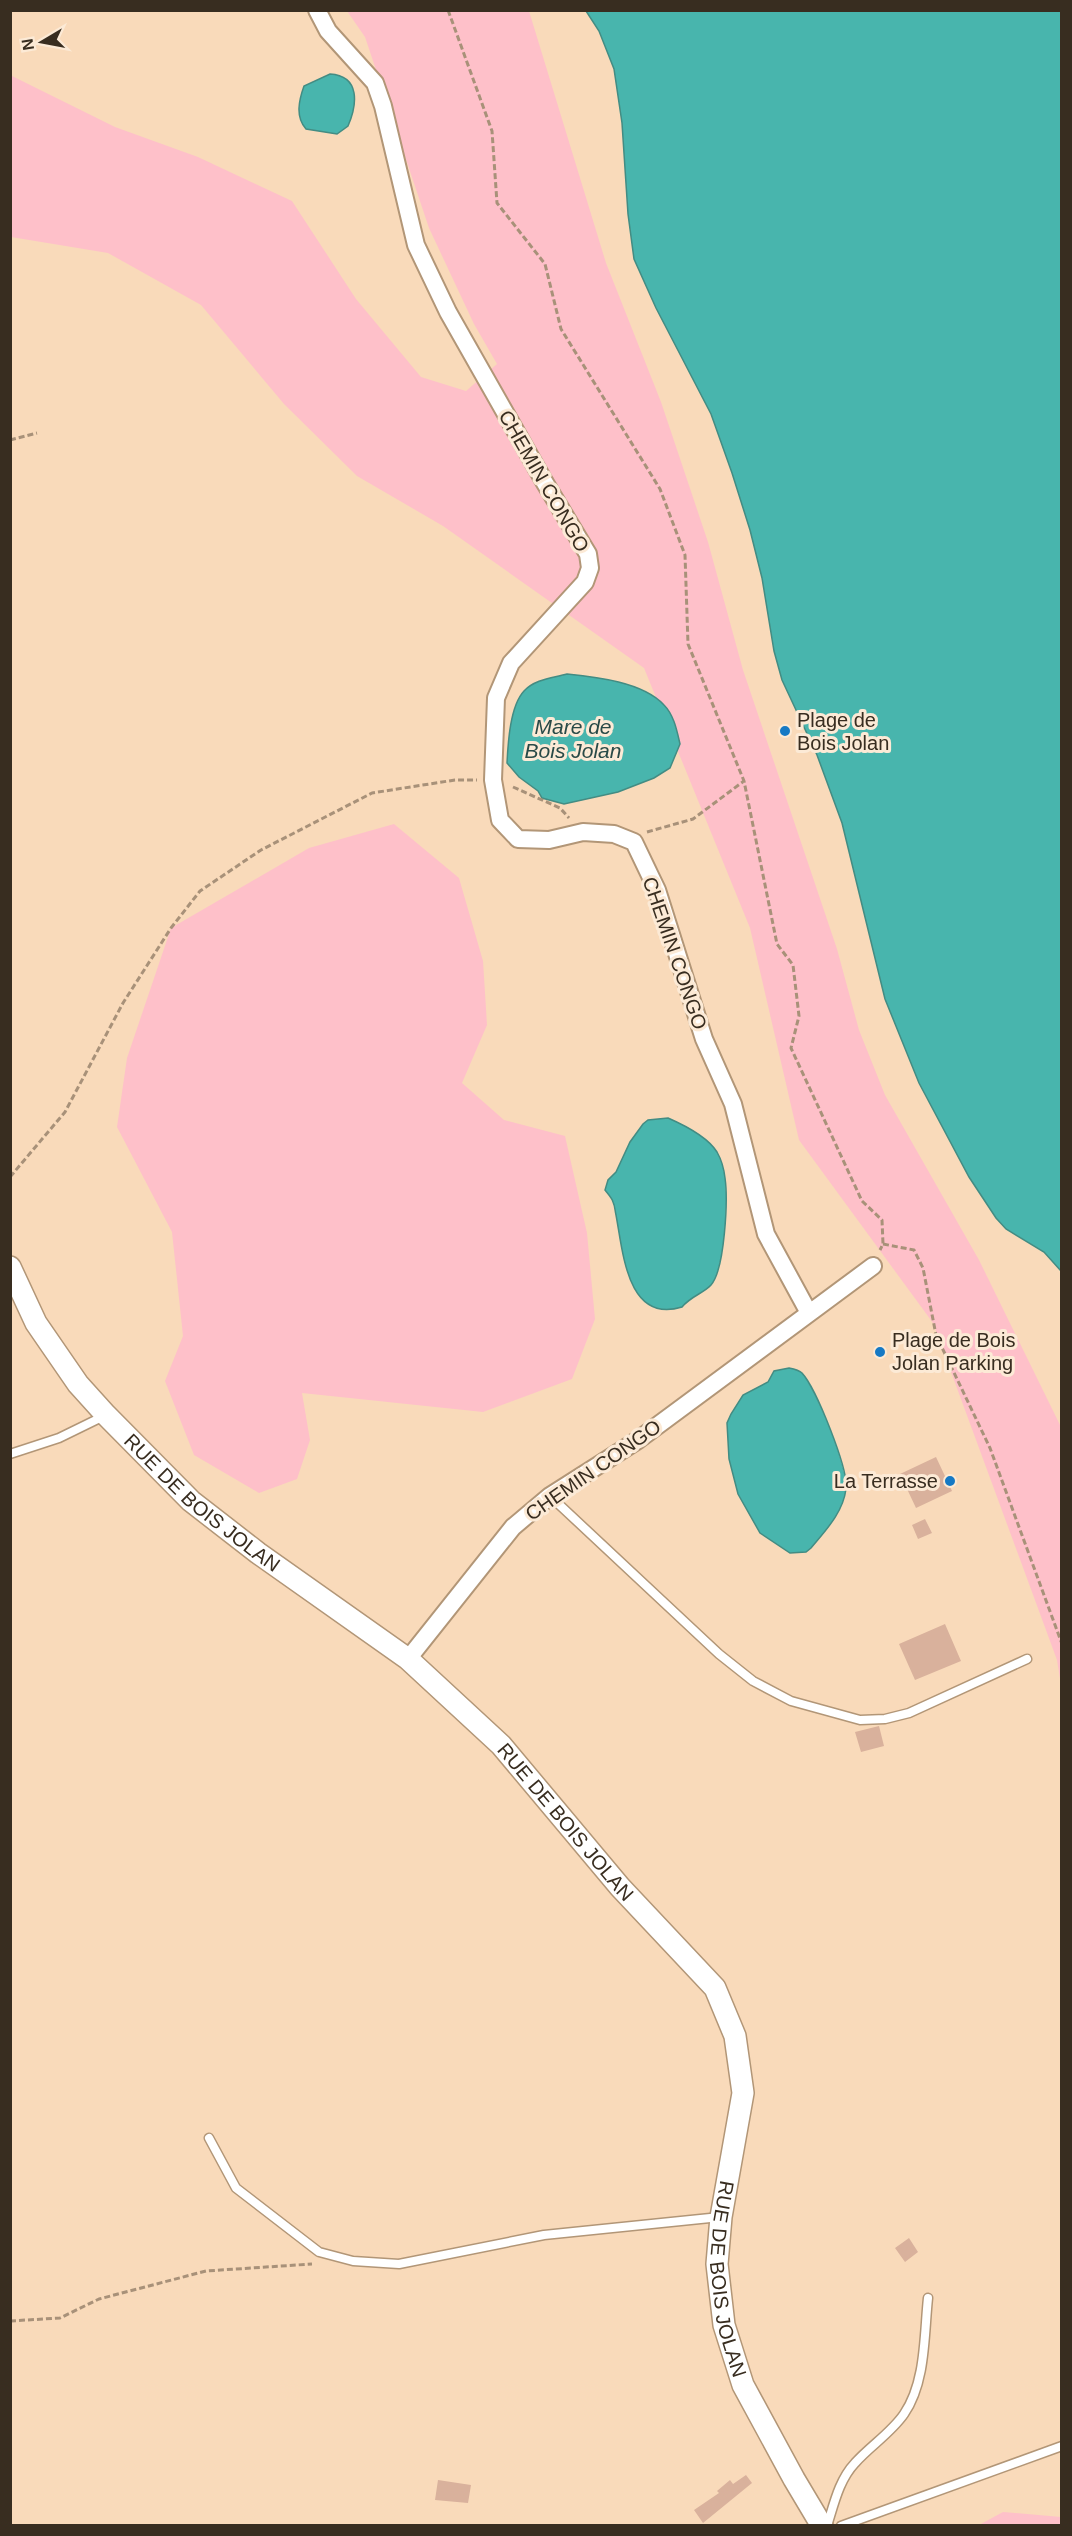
<svg xmlns="http://www.w3.org/2000/svg" width="1072" height="2536" font-family="Arial,sans-serif">
<rect width="100%" height="100%" fill="#f9daba"/>
<path fill="#fec0c9" d="M347,11H529L606,263L661,402L708,542L743,670L837,949L859,1030L885,1095L979,1260L1061,1427V1685L1057,1660L933,1323L799,1140L750,928L644,668L443,526L357,476L284,404L201,305L108,253L11,237L10,75L115,127L198,157L292,201L356,299L421,377L466,391L497,364L474,324L429,228L365,37Z
M394,824L459,878L483,961L487,1025L462,1083L504,1120L565,1136L587,1233L595,1319L572,1379L483,1412L302,1393L310,1440L297,1479L259,1493L194,1455L165,1381L183,1336L172,1232L117,1127L127,1058L171,928L309,848Z
M1003,2512L1061,2517V2525H979Z"/>
<path fill="#48b5ad" stroke="#438c83" stroke-width="1.5" d="M586,11H1061V1271L1044,1252L1006,1229L996,1218L969,1177L919,1083L885,999L842,823L817,755L782,680L774,651L762,578L750,530L732,473L711,414L656,308L634,259L628,214L622,123L614,69L599,31Z
M330,74C361,76 357,105 348,126L337,134L306,129C295,117 299,100 304,86Z
M567,674C596,677 643,682 664,705C674,715 677,731 680,744L670,768L654,778L618,792L564,804L542,798L538,791L519,777L507,763C508,743 510,706 524,691C535,679 553,678 567,674Z
M668,1118C684,1125 707,1136 717,1152C721,1159 724,1169 725,1178C728,1199 725,1269 711,1285C704,1293 691,1296 682,1307C627,1324 623,1252 616,1215C615,1211 615,1206 613,1202C612,1198 608,1194 605,1190L608,1180L616,1172L630,1142L643,1124L648,1120Z
M789,1368C794,1369 799,1370 802,1373C816,1388 849,1470 846,1489C843,1513 825,1531 811,1548L806,1552L790,1553L760,1533L738,1494L729,1459L727,1423L731,1414L743,1395L768,1382L774,1371Z"/>
<path fill="#d9b19c" d="M936,1457L952,1491L916,1508L900,1474Z
M925,1519L932,1533L918,1539L912,1525Z
M945,1624L961,1661L915,1680L899,1644Z
M879,1726L884,1746L861,1752L855,1732Z
M909,2238L918,2252L905,2262L895,2248Z
M746,2475L752,2483L703,2523L694,2510L719,2493L717,2491L730,2480L733,2484Z
M438,2480L471,2485L468,2503L435,2500Z"/>
<g fill="none" stroke-linecap="round" stroke-linejoin="round">
<defs>
<path id="service" d="M10,1454L59,1438L104,1416
M550,1496L719,1654L753,1681L791,1701L860,1720L885,1719L909,1713L1027,1659
M209,2138L236,2188L319,2252L353,2261L399,2264L544,2235L720,2217
M827,2526C834,2504 839,2480 855,2463C870,2446 891,2433 904,2414C926,2382 924,2335 928,2298
M841,2526L1062,2446"/>
<path id="minor" d="M317,10L328,31L375,83L383,106L416,245L448,312L545,483L588,554L590,568L585,582L511,663L496,698L493,780L500,820L518,839L549,840L583,832L614,834L634,842L657,890L704,1039L733,1104L766,1234L809,1313
M408,1659L513,1527L550,1496L638,1440L873,1266"/>
<g id="tertiary">
<path id="s1" d="M10,1267L36,1323L78,1384L106,1415L191,1501L258,1553L408,1659L501,1745L620,1887L715,1988L735,2036L743,2093L721,2217L717,2264L724,2325L743,2385L794,2479L822,2526"/>
</g>
</defs>
<use href="#service" stroke="#b29677" stroke-width="11"/>
<use href="#minor" stroke="#b29677" stroke-width="20"/>
<use href="#tertiary" stroke="#b29677" stroke-width="24"/>
<path stroke="#a89179" stroke-width="3" stroke-dasharray="6 3" stroke-linecap="butt" d="M448,10L492,131L497,203L545,264L561,329L660,489L685,555L688,644L744,781L777,944L793,965L799,1016L791,1048L862,1201L882,1220L883,1244L880,1250
M10,440L37,433
M513,787L560,808L569,818
M647,832L693,819L744,781
M10,1177L65,1112L123,1003L171,928L200,891L261,850L372,793L455,780H477
M883,1244L914,1250L923,1268L936,1335L990,1448L1062,1644
M10,2321L60,2318L99,2299L206,2271L312,2264"/>
<use href="#service" stroke="#fff" stroke-width="8"/>
<use href="#minor" stroke="#fff" stroke-width="16"/>
<use href="#tertiary" stroke="#fff" stroke-width="21"/>
</g>
<g fill="#1679c4" stroke="#fcead6" stroke-width="2">
<circle cx="785" cy="731" r="6"/>
<circle cx="880" cy="1352" r="6"/>
<circle cx="950" cy="1481" r="6"/>
</g>
<g text-anchor="middle" dominant-baseline="central" stroke-width="6" stroke-linejoin="round" paint-order="stroke">
<g font-size="20" fill="#382d20" stroke="#fcead6">
<text transform="translate(544 481) rotate(60)">CHEMIN CONGO</text>
<text transform="translate(675 953) rotate(71)">CHEMIN CONGO</text>
<text transform="translate(593 1470) rotate(-35)">CHEMIN CONGO</text>
<text stroke="none"><textPath href="#s1" startOffset="308">RUE DE BOIS JOLAN</textPath></text>
<text stroke="none"><textPath href="#s1" startOffset="794">RUE DE BOIS JOLAN</textPath></text>
<text stroke="none"><textPath href="#s1" startOffset="1316">RUE DE BOIS JOLAN</textPath></text>
</g>
<g font-size="20" fill="#382d20" stroke="#fcead6" text-anchor="start">
<text x="797" y="720">Plage de<tspan x="797" dy="23">Bois Jolan</tspan></text>
<text x="892" y="1340">Plage de Bois<tspan x="892" dy="23">Jolan Parking</tspan></text>
<text x="938" y="1481" text-anchor="end">La Terrasse</text>
</g>
<g font-size="21" font-style="italic" fill="#294a47" stroke="#fcead6">
<text x="573" y="726">Mare de<tspan x="573" dy="24">Bois Jolan</tspan></text>
</g>
</g>
<rect width="1072" height="2536" fill="none" stroke="#382d20" stroke-width="24"/>
<g transform="translate(42 42) rotate(260)" stroke="#fcead6" stroke-width="4.5" paint-order="stroke">
<path d="M0-4.5L10 22L0 15L-10 22Z" fill="#382d20"/>
<text y="-9" font-size="16" font-weight="bold" text-anchor="middle" fill="#382d20">N</text>
</g>
</svg>
